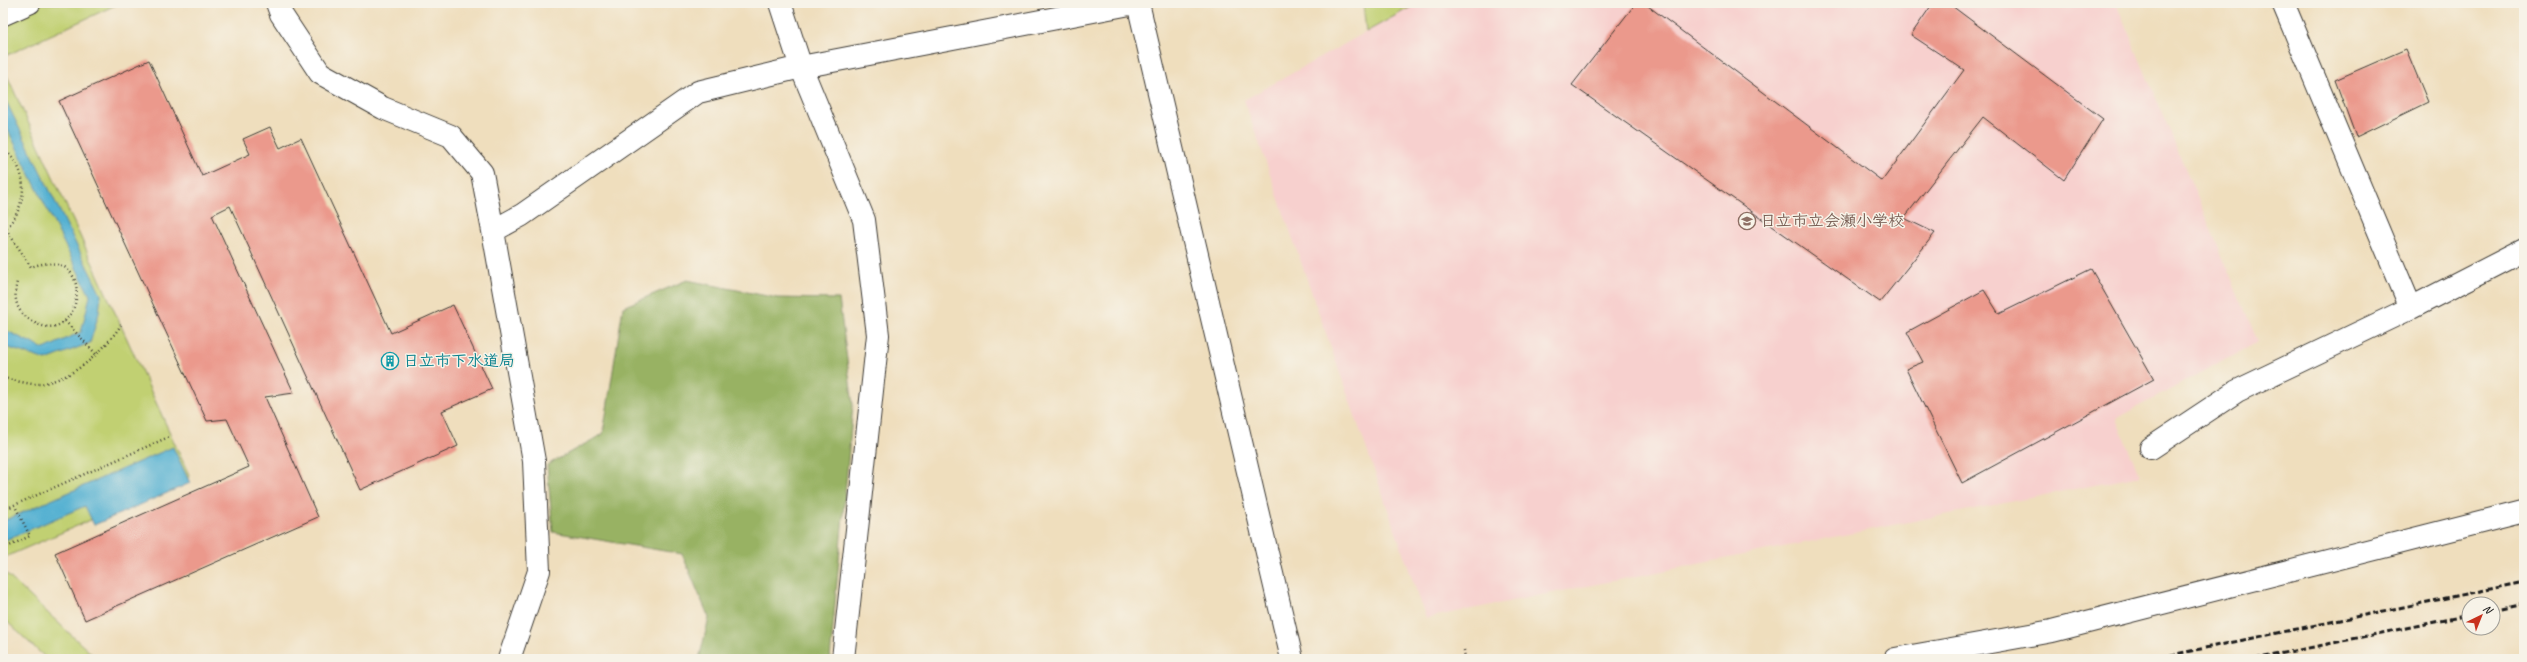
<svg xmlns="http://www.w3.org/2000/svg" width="2527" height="662" font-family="Caveat,'Klee One',sans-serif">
<rect width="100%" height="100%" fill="#f7f3e8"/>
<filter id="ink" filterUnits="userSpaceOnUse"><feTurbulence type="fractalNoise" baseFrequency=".025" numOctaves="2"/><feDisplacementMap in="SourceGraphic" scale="8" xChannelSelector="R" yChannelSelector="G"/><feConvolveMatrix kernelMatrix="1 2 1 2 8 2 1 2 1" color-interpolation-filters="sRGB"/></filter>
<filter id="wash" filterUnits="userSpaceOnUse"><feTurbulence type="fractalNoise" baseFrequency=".012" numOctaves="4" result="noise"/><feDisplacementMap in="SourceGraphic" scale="16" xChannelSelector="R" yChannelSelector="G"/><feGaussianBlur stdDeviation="0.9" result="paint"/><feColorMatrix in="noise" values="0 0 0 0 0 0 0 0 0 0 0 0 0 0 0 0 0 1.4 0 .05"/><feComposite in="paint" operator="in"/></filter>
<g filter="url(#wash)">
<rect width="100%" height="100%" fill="#efdebd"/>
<path fill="#f7d0ce" d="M1418,3H2116L2258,342L2116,419L2140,476L1426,618L1244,100Z"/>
<path fill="#c1d072" stroke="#6e7647" d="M3,3H120L3,57Z
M1363,3H1418L1366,32Z
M3,67L190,477L3,558Z
M3,571L97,659H47L3,618Z"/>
<path fill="#98b264" stroke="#5a6740" d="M687,280L777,298L839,299L853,405L830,659H699L709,618L682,554L553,532L547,465L603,434L623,307Z"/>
<path fill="#54b1d2" stroke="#386677" d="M3,95L101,295L99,313L90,343L46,360L3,346V329L44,349L81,332L90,296L3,120Z
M173,447L190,483L94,525L85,506L3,541V521Z"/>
<g id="blocks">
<path fill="#eb998c" d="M1636,3H1644L1882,181L1964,70L1911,35L1933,3H1948L2103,119L2064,180L1983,117L1904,218L1935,233L1880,302L1572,85Z
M2406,49L2428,102L2356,137L2335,80Z
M149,60L202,176L250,154L243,139L270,127L280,148L301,138L391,333L453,305L492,389L442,411L458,446L360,490L230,206L212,215L294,393L265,397L318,517L85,620L55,553L249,467L227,419L207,421L59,101Z
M2091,269L2154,379L1962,483L1906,369L1923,362L1907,332L1984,290L1999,314Z"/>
</g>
</g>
<g filter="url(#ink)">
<use href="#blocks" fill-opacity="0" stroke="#3c3934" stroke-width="1"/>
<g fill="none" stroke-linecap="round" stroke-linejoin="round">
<defs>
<path id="service" d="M3,15L30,3"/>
<path id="minor" d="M277,3L281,14L320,73L383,108L451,136L482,173L493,231
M780,3L801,67L864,220L878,335L843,659
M2283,3L2411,308
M2151,448L2237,391L2411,308L2524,250
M509,659L539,571L534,461L493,231L522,215L698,92L801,67L1135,3"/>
<path id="tertiary" d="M1138,3L1292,659
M1895,659L2052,631L2524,511"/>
</defs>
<use href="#service" stroke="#3c3934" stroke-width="23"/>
<use href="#minor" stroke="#3c3934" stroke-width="24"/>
<use href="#tertiary" stroke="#3c3934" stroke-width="24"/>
<path stroke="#3c3934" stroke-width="2.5" stroke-dasharray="1 3" stroke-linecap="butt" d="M3,149C32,171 27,209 3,232
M6,229L31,267C104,241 80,363 25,316C15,308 14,294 17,282
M65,321L97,355
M3,378C14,380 29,385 40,384C75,378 102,353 121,325
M3,510L171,436
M3,549L30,536L15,506
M1464,650L1465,659"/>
<use href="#service" stroke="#fff" stroke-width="21"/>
<use href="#minor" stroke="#fff" stroke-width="22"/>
<use href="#tertiary" stroke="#fff" stroke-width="22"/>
<path stroke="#1c1c1c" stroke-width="3" stroke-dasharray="6 3" stroke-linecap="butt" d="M2493,610L2524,603
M2152,659L2524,582
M2255,659L2469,615"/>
</g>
</g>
<defs>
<symbol id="school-ring" viewBox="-11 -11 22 22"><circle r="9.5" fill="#f7f3e8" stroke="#8d6e63" stroke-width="1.5"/><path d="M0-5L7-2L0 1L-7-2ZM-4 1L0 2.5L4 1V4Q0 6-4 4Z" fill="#8d6e63"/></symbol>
<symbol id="building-ring" viewBox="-11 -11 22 22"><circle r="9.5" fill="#f7f3e8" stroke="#0f9aa8" stroke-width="1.5"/><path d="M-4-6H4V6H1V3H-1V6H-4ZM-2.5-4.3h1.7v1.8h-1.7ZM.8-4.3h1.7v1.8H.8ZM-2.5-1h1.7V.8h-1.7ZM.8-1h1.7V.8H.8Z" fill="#0f9aa8"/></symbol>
</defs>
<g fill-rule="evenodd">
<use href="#school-ring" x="1737" y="211" width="20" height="20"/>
<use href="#building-ring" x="380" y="351" width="20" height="20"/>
</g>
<g text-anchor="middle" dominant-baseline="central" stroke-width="3" stroke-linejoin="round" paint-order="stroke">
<g font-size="16" font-weight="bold" fill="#785e54" stroke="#f7f3e8" text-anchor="start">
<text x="1760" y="221">日立市立会瀬小学校</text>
</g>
<g font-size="16" font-weight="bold" fill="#0d838f" stroke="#f7f3e8" text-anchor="start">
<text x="403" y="361">日立市下水道局</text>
</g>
</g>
<rect width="2527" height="662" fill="none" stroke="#f7f3e8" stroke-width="16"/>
<g transform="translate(2481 616) rotate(43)"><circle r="19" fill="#f7f3e8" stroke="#9f9d96"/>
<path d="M0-3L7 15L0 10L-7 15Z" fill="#c8321e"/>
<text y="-6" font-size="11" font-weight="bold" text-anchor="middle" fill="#1c1c1c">N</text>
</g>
</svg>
